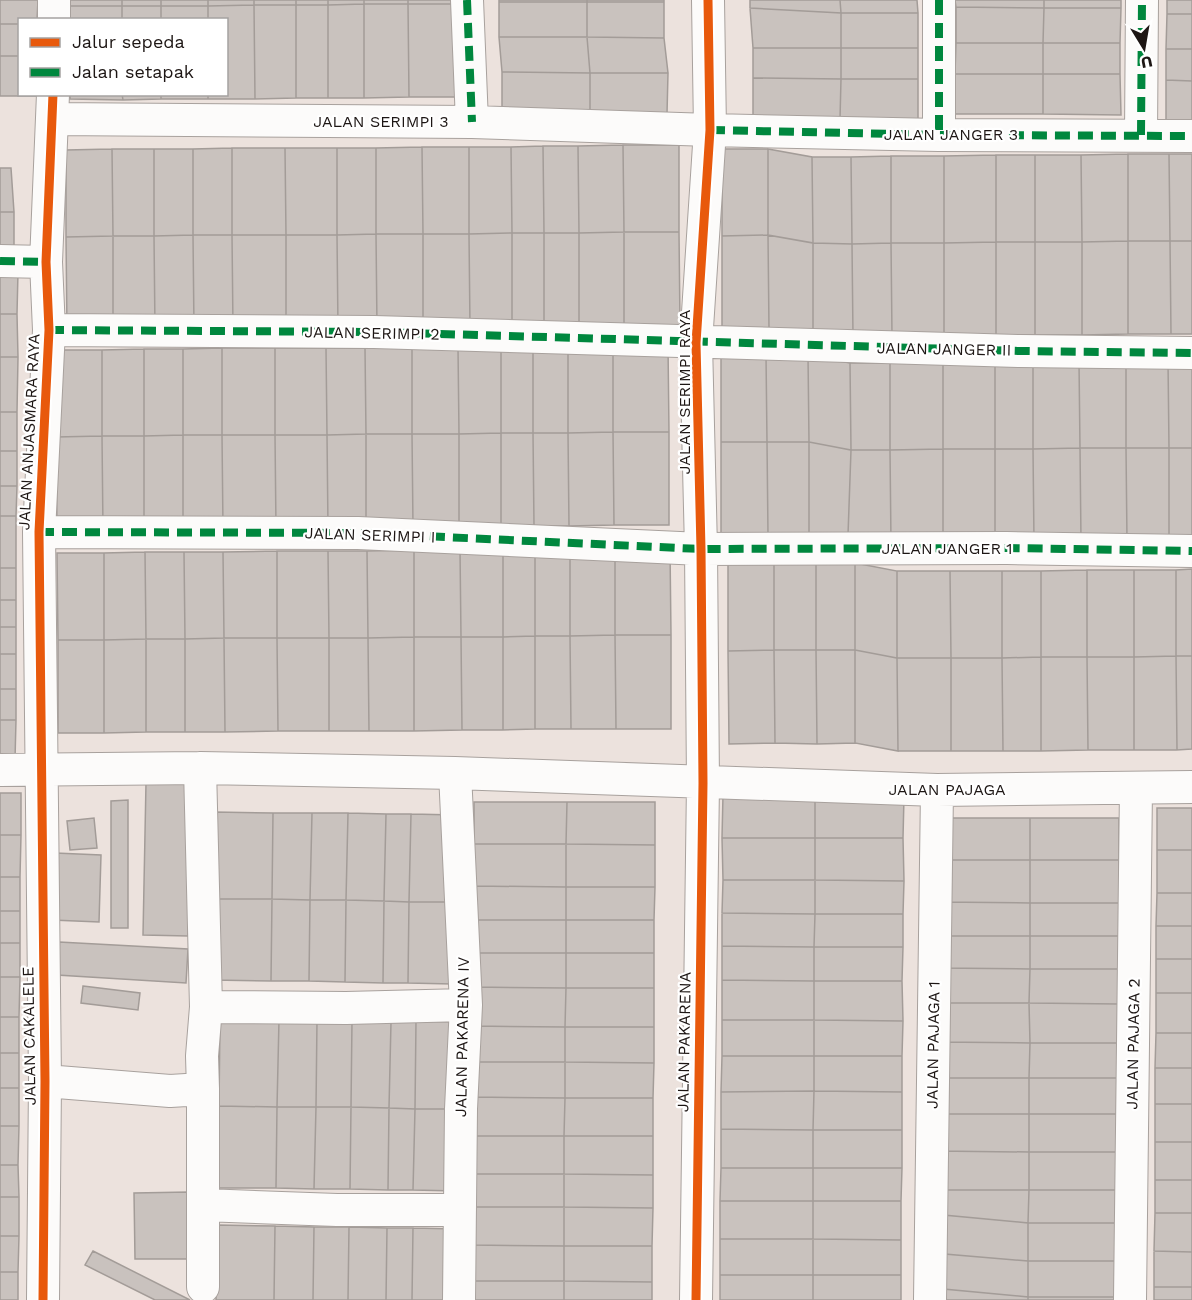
<svg xmlns="http://www.w3.org/2000/svg" width="1192" height="1300" font-family="'Work Sans',sans-serif">
<rect width="100%" height="100%" fill="#ece2dd"/>
<path fill="#c9c2be" stroke="#a39c98" stroke-width="1.5" d="M0,0H38L37,20H20V24H0Z
M70,0H122V6H70Z
M122,0H161V6H122Z
M161,0H208V6H161Z
M208,0H254V5L208,6Z
M254,0H296V5H254Z
M296,0H328V5H296Z
M328,0H364V4L328,5Z
M364,0H408V4H364Z
M408,0H464V4H408Z
M499,0H587V2H499Z
M587,0H664V2H587Z
M750,0H840L841,13L750,8Z
M840,0H917L918,13H841Z
M955,0H1044V8L956,7Z
M1044,0H1121V8H1044Z
M1167,0H1192V14H1167Z
M499,2H587V37H499Z
M587,2H664V38L587,37Z
M364,4H408L409,97L364,98Z
M364,4V98H328V5Z
M408,4H464L465,97H409Z
M254,5L255,99H208V94H226V20H208V6Z
M254,5H296V98L255,99Z
M296,5H328V98H296Z
M70,6H122V20H70Z
M122,6H161V20H122Z
M161,6H208V20H161Z
M956,7L1044,8L1043,43H956Z
M750,8L841,13V48H753Z
M1044,8H1121L1120,43H1043Z
M841,13H918V48H841Z
M1167,14H1192V49H1166Z
M0,24H20V56H0Z
M499,37H587L590,73L502,72Z
M587,37L664,38L668,73H590Z
M956,43H1043V74H955Z
M1043,43H1120V74H1043Z
M753,48H841V79L753,78Z
M841,48H918V79H841Z
M1166,49H1192V81L1166,80Z
M0,56H20V94H37V96H0Z
M502,72L590,73V114L502,113Z
M590,73H668L667,114H590Z
M955,74H1043V114H955Z
M1043,74H1120L1121,115L1043,114Z
M753,78L841,79L840,119H753Z
M841,79H918V120L840,119Z
M1166,80L1192,81V121H1166Z
M70,94H122L123,100L70,99Z
M122,94H161V99L123,100Z
M161,94H208V99H161Z
M623,145L624,232L579,233L578,146Z
M623,145H679V232H624Z
M543,146L544,233H512L511,147Z
M543,146H578L579,233H544Z
M422,147H469V234H423Z
M422,147L423,234H376V148Z
M469,147H511L512,233L469,234Z
M232,148V235H193V149Z
M232,148H285L286,235H232Z
M285,148H337V235H286Z
M337,148H376V234L337,235Z
M112,149L113,236L66,237V150Z
M112,149H154V236H113Z
M154,149H193V235L154,236Z
M722,149H768V235L722,236Z
M768,149L812,157L813,243L768,235Z
M1128,154H1169L1170,241H1128Z
M1128,154V241L1082,242L1081,155Z
M1169,154H1192V241H1170Z
M996,155H1035V242H996Z
M996,155V242L944,243V156Z
M1035,155H1081L1082,242H1035Z
M891,156H944V243H891Z
M891,156V243L852,244L851,157Z
M812,157H851L852,244L813,243Z
M0,168H11L14,212H0Z
M0,212H14V255H0Z
M624,232H679L680,325H624Z
M624,232V325L579,326V233Z
M512,233H544V326L512,327Z
M512,233V327H470L469,234Z
M544,233H579V326H544Z
M376,234H423V327L377,328Z
M376,234L377,328H338L337,235Z
M423,234H469L470,327H423Z
M193,235L194,329H155L154,236Z
M193,235H232L233,328L194,329Z
M232,235H286V328H233Z
M286,235H337L338,328H286Z
M768,235L813,243V337L769,329Z
M768,235L769,329H722V236Z
M113,236V330H67L66,237Z
M113,236H154L155,329L113,330Z
M1128,241H1170L1171,334H1128Z
M1128,241V334L1082,335V242Z
M1170,241H1192V334H1171Z
M996,242V335L944,336V243Z
M996,242H1035V335H996Z
M1035,242H1082V335H1035Z
M813,243L852,244L853,336L813,337Z
M891,243L892,336H853L852,244Z
M891,243H944V336H892Z
M0,272H18L17,314H0Z
M0,314H17L18,357H0Z
M613,345H668L669,432H613Z
M613,345V432L568,433V346Z
M533,346H568V433H533Z
M533,346V433H501V347Z
M412,347V434H366L365,348Z
M412,347H458L459,434H412Z
M458,347H501V433L459,434Z
M222,348H275V435H222Z
M222,348V435H183V349Z
M275,348H326L327,435H275Z
M326,348H365L366,434L327,435Z
M144,349H183V435L144,436Z
M144,349V436H102V350Z
M55,350H102V436L56,437Z
M721,355H766L767,442H721Z
M766,355H808L809,442H767Z
M808,355L850,363L851,450L809,442Z
M0,357H18L17,412H0Z
M1126,361H1168L1169,448H1126Z
M1126,361V448H1080L1079,362Z
M1168,361H1192V448H1169Z
M943,362H995V449H943Z
M943,362V449L890,450V363Z
M995,362H1033V449H995Z
M1033,362H1079L1080,448L1033,449Z
M850,363H890V450H851Z
M0,412H17V451H0Z
M613,432L614,525L569,526L568,433Z
M613,432H669V525H614Z
M501,433V526L459,527V434Z
M501,433H533L534,526H501Z
M533,433H568L569,526H534Z
M366,434V528H328L327,435Z
M366,434H412L413,527L366,528Z
M412,434H459V527H413Z
M183,435H222L223,528L183,529Z
M183,435V529H144V436Z
M222,435H275L276,528H223Z
M275,435H327L328,528H276Z
M102,436H144V529L103,530Z
M102,436L103,530H57L56,437Z
M721,442H767L768,535H721Z
M767,442H809V535H768Z
M809,442L851,450L848,535H809Z
M1080,448H1126L1127,541H1081Z
M1080,448L1081,541L1034,542L1033,449Z
M1126,448H1169V541H1127Z
M1169,448H1192V541H1169Z
M943,449V542L891,543L890,450Z
M943,449H995V542H943Z
M995,449H1033L1034,542H995Z
M851,450H890L891,543L848,535Z
M0,451H17V486H0Z
M0,486H17L16,516H0Z
M0,516H16V568H0Z
M570,549V636H535V550Z
M570,549H615V635L570,636Z
M615,549H670L671,635H615Z
M414,550V637L368,638L367,551Z
M414,550H460L461,637H414Z
M460,550H503V637H461Z
M503,550H535V636L503,637Z
M277,551H328L329,638H277Z
M277,551V638H224L223,552Z
M328,551H367L368,638H329Z
M145,552H184L185,639H146Z
M145,552L146,639L104,640V553Z
M184,552H223L224,638L185,639Z
M57,553H104V640H58Z
M774,563L816,564V650H774Z
M774,563V650L728,651V564Z
M855,563L897,571V658L855,650Z
M855,563V650H816V564Z
M0,568H16V600H0Z
M1192,569V656H1176V570Z
M1087,570V657H1041V571Z
M1087,570H1134V657H1087Z
M1134,570H1176V656L1134,657Z
M897,571H950L951,658H897Z
M950,571H1002V658H951Z
M1002,571H1041V657L1002,658Z
M0,600H16V627H0Z
M0,627H16V654H0Z
M615,635L616,729H571L570,636Z
M615,635H671V729H616Z
M535,636V729L503,730V637Z
M535,636H570L571,729H535Z
M414,637H461L462,730L414,731Z
M414,637V731H369L368,638Z
M461,637H503V730H462Z
M224,638L225,732H185V639Z
M224,638H277L278,731L225,732Z
M277,638H329V731H278Z
M329,638H368L369,731H329Z
M146,639H185V732H146Z
M146,639V732L104,733V640Z
M58,640H104V733H58Z
M774,650H816L817,744L775,743Z
M774,650L775,743L729,744L728,651Z
M816,650H855V743L817,744Z
M855,650L897,658L898,751L855,743Z
M0,654H16V689H0Z
M1176,656L1177,750H1134V657Z
M1176,656H1192V749L1177,750Z
M1041,657V751H1003L1002,658Z
M1041,657H1087L1088,750L1041,751Z
M1087,657H1134V750H1088Z
M897,658H951V751H898Z
M951,658H1002L1003,751H951Z
M0,689H16V720H0Z
M0,720H16L15,760H0Z
M146,783L191,784L188,936L143,935Z
M0,793H21V835H0Z
M723,795L815,796V838H722Z
M815,796L904,797L903,838H815Z
M128,800V928H111V801Z
M474,802H567L566,844H474Z
M567,802H655V845L566,844Z
M1157,808H1192V850H1157Z
M214,812L273,813L272,899H213Z
M273,813H312L310,900L272,899Z
M312,813H348L346,900H310Z
M348,813L386,814L384,901L346,900Z
M386,814H411L409,902L384,901Z
M411,814L455,815L453,902H409Z
M94,818L97,848L70,850L67,821Z
M938,818H1030V860H938Z
M1030,818H1119V860H1030Z
M0,835H21L20,877H0Z
M722,838H815V880H723Z
M815,838H903L904,881L815,880Z
M474,844H566V887L474,886Z
M566,844L655,845V887H566Z
M1157,850H1192V893H1157Z
M55,853L101,855L99,922L52,920Z
M938,860H1030V903L938,902Z
M1030,860H1119V903H1030Z
M0,877H20V911H0Z
M723,880H815V914L722,913Z
M815,880L904,881L903,914H815Z
M474,886L566,887V920H474Z
M566,887H655L654,920H566Z
M1157,893H1192V926H1156Z
M213,899H272L271,981L212,980Z
M272,899L310,900L309,981H271Z
M310,900H346L345,982L309,981Z
M346,900L384,901L383,983L345,982Z
M384,901L409,902L408,983H383Z
M409,902H453L452,984L408,983Z
M938,902L1030,903V936H938Z
M1030,903H1119V936H1030Z
M0,911H20V943H0Z
M722,913L815,914L814,947L722,946Z
M815,914H903V947H814Z
M474,920H566V953H473Z
M566,920H654V953H566Z
M1156,926H1192V959H1156Z
M938,936H1030V969L937,968Z
M1030,936H1119L1118,969H1030Z
M59,942L188,949L186,983L57,975Z
M0,943H20V977H0Z
M722,946L814,947V981L722,980Z
M814,947H903L902,981H814Z
M473,953H566V988L473,987Z
M566,953H654V988H566Z
M1156,959H1192V993H1156Z
M937,968L1030,969L1029,1003H937Z
M1030,969H1118V1004L1029,1003Z
M0,977H20L19,1017H0Z
M722,980L814,981V1020H722Z
M814,981H902L903,1021L814,1020Z
M83,986L140,993L138,1010L81,1003Z
M473,987L566,988L565,1027L473,1026Z
M566,988H654V1027H565Z
M1156,993H1192V1033H1156Z
M937,1003H1029L1030,1043L937,1042Z
M1029,1003L1118,1004V1043H1030Z
M0,1017H19V1053H0Z
M220,1019L279,1020L277,1107L219,1106Z
M279,1020H317L316,1107H277Z
M317,1020L352,1021L351,1107H316Z
M722,1020H814V1056H722Z
M814,1020L903,1021L902,1056H814Z
M352,1021L391,1022L389,1108L351,1107Z
M416,1021L460,1022L459,1109H415Z
M416,1021L415,1109L389,1108L391,1022Z
M473,1026L565,1027V1062H473Z
M565,1027H654V1063L565,1062Z
M1156,1033H1192V1068H1155Z
M937,1042L1030,1043L1029,1078H936Z
M1030,1043H1118L1117,1078H1029Z
M0,1053H19V1088H0Z
M722,1056H814V1091L721,1092Z
M814,1056H902V1092L814,1091Z
M473,1062H565V1098L473,1097Z
M565,1062L654,1063L653,1098H565Z
M1155,1068H1192V1104H1155Z
M936,1078H1029V1114H936Z
M1029,1078H1117V1114H1029Z
M0,1088H19V1126H0Z
M814,1091L813,1130L721,1129V1092Z
M814,1091L902,1092V1130H813Z
M473,1097L565,1098L564,1136H472Z
M565,1098H653V1136H564Z
M1155,1104H1192V1142H1155Z
M219,1106L277,1107L276,1188H217Z
M277,1107H316L314,1189L276,1188Z
M316,1107H351L350,1189H314Z
M351,1107L389,1108L388,1190L350,1189Z
M389,1108L415,1109L413,1190H388Z
M415,1109H459L457,1191L413,1190Z
M936,1114H1029V1152L936,1151Z
M1029,1114H1117V1152H1029Z
M0,1126H19L18,1165H0Z
M721,1129L813,1130V1168H721Z
M813,1130H902V1168H813Z
M472,1136H564V1174H472Z
M564,1136H653V1175L564,1174Z
M1155,1142H1192V1180H1155Z
M936,1151L1029,1152V1190H936Z
M1029,1152H1117V1190H1029Z
M0,1165H18L19,1197H0Z
M721,1168H813V1201H720Z
M813,1168H902L901,1201H813Z
M472,1174H564V1207H472Z
M564,1174L653,1175V1208L564,1207Z
M1155,1180H1192V1213H1155Z
M936,1190H1029L1028,1223L933,1214Z
M1029,1190H1117V1223H1028Z
M189,1192L190,1259H135L134,1193Z
M0,1197H19V1236H0Z
M720,1201H813V1239H720Z
M813,1201H901V1240L813,1239Z
M472,1207H564V1246L471,1245Z
M564,1207L653,1208L652,1246H564Z
M1155,1213H1192V1252L1154,1251Z
M933,1214L1028,1223V1261L933,1253Z
M1028,1223H1117V1261H1028Z
M217,1225L275,1226L274,1300H216Z
M275,1226L314,1227L313,1300H274Z
M314,1227H349L348,1300H313Z
M349,1227L387,1228L386,1300H348Z
M387,1228H413L412,1300H386Z
M413,1228L457,1229L456,1300H412Z
M0,1236H19L18,1272H0Z
M720,1239H813V1275H720Z
M813,1239L901,1240V1275H813Z
M471,1245L564,1246V1281H471Z
M564,1246H652V1282L564,1281Z
M93,1251L190,1300H155L85,1265Z
M1154,1251L1192,1252V1287H1154Z
M933,1253L1028,1261V1297L933,1288Z
M1028,1261H1117L1116,1297H1028Z
M0,1272H18V1300H0Z
M720,1275H813V1300H720Z
M813,1275H901V1300H813Z
M471,1281H564V1300H471Z
M564,1281L652,1282V1300H564Z
M1154,1287H1192V1300H1154Z
M933,1288L1028,1297V1300H933Z
M1028,1297H1116V1300H1028Z"/>
<g fill="none" stroke-linecap="round" stroke-linejoin="round">
<defs>
<path id="street" d="M467,0L472,122
M939,0V135
M54,20V0
M52,119L472,122L710,130L939,135L1192,136
M1141,135L1142,0
M0,261L46,262
M49,330L374,332L1020,351L1192,353
M39,532L358,533L701,549L1007,548L1192,551
M0,770L200,768L455,773L937,790L1192,787
M455,773L466,1005L461,1109L459,1300
M206,1007L346,1008L466,1005
M45,1081L170,1091L203,1089L202,1056L206,1007L200,768
M203,1205L337,1210H460
M203,1287V1089
M43,1300L45,1081L39,532L49,330L46,262L53,94
M696,1300L703,783L701,549L696,343L710,130L708,0
M930,1300L937,790
M1130,1300L1136,788"/>
</defs>
<use href="#street" stroke="#a8a19d" stroke-width="34"/>
<use href="#street" stroke="#fcfbfa" stroke-width="32"/>
<path stroke="#00873e" stroke-width="8" stroke-dasharray="15 8" stroke-linecap="butt" d="M467,0L472,122
M939,0V135
M710,130L939,135L1192,136
M1141,135L1142,0
M0,261L46,262
M49,330L374,332L1020,351L1192,353
M39,532L358,533L701,549L1007,548L1192,551"/>
<defs>
<path id="cycleway" d="M43,1300L45,1081L39,532L49,330L46,262L53,94
M696,1300L703,783L701,549L696,343L710,130L708,0"/>
</defs>
<use href="#cycleway" stroke="#fff" stroke-width="13"/>
<use href="#cycleway" stroke="#e8590c" stroke-width="9"/>
</g>
<g text-anchor="middle" dominant-baseline="central" stroke-width="4.5" stroke-linejoin="round" paint-order="stroke">
<g font-size="16" fill="#1d1614" stroke="#fff">
<text x="381" y="121">JALAN SERIMPI 3</text>
<text x="951" y="134">JALAN JANGER 3</text>
<text transform="translate(372 333) rotate(1)">JALAN SERIMPI 2</text>
<text transform="translate(944 349) rotate(1)">JALAN JANGER II</text>
<text transform="translate(684 392) rotate(-90)">JALAN SERIMPI RAYA</text>
<text transform="translate(29 432) rotate(-87)">JALAN ANJASMARA RAYA</text>
<text transform="translate(370 535) rotate(2)">JALAN SERIMPI I</text>
<text x="947" y="548">JALAN JANGER 1</text>
<text x="947" y="789">JALAN PAJAGA</text>
<text transform="translate(29 1036) rotate(-91)">JALAN CAKALELE</text>
<text transform="translate(462 1037) rotate(-89)">JALAN PAKARENA IV</text>
<text transform="translate(684 1042) rotate(-89)">JALAN PAKARENA</text>
<text transform="translate(1133 1044) rotate(-89)">JALAN PAJAGA 2</text>
<text transform="translate(933 1045) rotate(-89)">JALAN PAJAGA 1</text>
</g>
</g>
<rect x="18" y="18" width="210" height="78" fill="#ffffff" stroke="#a5a2a1" stroke-width="1.5"/>
<rect x="30" y="38" width="30" height="9" fill="#e8590c" stroke="#a5a2a1" stroke-width="1.5"/>
<text x="72" y="48" font-size="18" fill="#1d1614">Jalur sepeda</text>
<rect x="30" y="68" width="30" height="9" fill="#00873e" stroke="#a5a2a1" stroke-width="1.5"/>
<text x="72" y="78" font-size="18" fill="#1d1614">Jalan setapak</text>
<g transform="translate(1144 48) rotate(169)" stroke="#ffffff" stroke-width="4.5" paint-order="stroke">
<path d="M0-4.5L10 22L0 15L-10 22Z" fill="#1d1614"/>
<text y="-9" font-size="16" font-weight="bold" text-anchor="middle" fill="#1d1614">U</text>
</g>
</svg>
